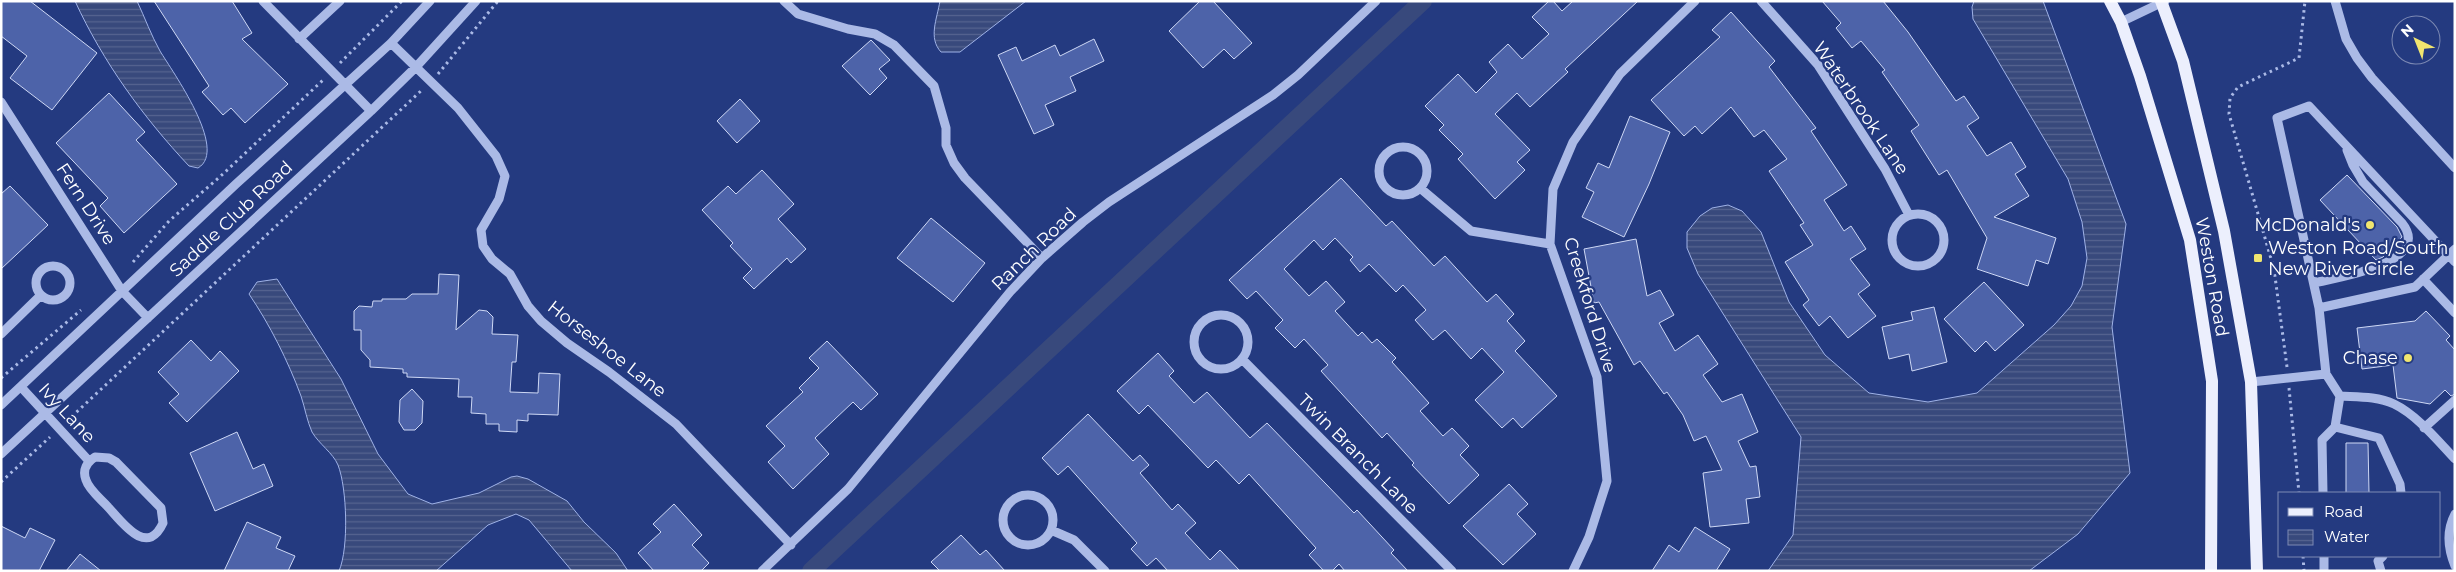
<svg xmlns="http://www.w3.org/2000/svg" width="2456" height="572" font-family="Montserrat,sans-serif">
<defs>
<pattern id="water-rules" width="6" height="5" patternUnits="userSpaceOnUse" patternTransform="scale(1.25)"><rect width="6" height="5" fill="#38497c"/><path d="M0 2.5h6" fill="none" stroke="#566490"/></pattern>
</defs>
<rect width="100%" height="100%" fill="#243a80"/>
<path fill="url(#water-rules)" stroke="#9fb2e7" d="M75,1H137C145,18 151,35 160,51C172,71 229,150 198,168L189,166C143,117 103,62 75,1Z
M940,1H1026L960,52H941C928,38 937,19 940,1Z
M1974,1H2043L2126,224L2112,327L2130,473L2078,534L2029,571H1768L1793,535L1801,437L1698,274L1687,248V232L1700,216L1712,208L1728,205L1742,211L1761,232L1789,302L1825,355L1869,393L1928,402L1977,393L2054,325L2071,306L2082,286L2087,258L2082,222L2068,179L1973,19L1972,7Z
M277,279L341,379L378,454L408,494L432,504L479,493L511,477L517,476L528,479L567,501L584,522L616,553L628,571H572L529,520L516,514L488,525L436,571H339C349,548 347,488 338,465C333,453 319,444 312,432C307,421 305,408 301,396C288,361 270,325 249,294L257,282Z"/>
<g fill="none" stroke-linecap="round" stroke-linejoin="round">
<path stroke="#38497c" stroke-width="18" d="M811,571L1423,1"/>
</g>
<path fill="#4d63a9" stroke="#ced8f5" d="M1,1H30L97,53L52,110L10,78L27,56L1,36Z
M154,1H232L252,33L242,39L288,84L245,123L231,108L223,115L202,92L209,86Z
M1200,1H1213L1252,43L1234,59L1224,49L1203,68L1169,31Z
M1549,1H1553L1562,11L1573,1H1638L1565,69L1568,72L1530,107L1517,93L1495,114L1530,150L1517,162L1525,170L1495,199L1458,159L1463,154L1439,130L1444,125L1425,106L1458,74L1476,93L1497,72L1489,62L1508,44L1522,59L1549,34L1532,17Z
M1822,1H1883L1908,32L1956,101L1964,96L1979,118L1967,126L1987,156L2011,142L2026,167L2015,174L2029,196L1994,217L2056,238L2048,264L2036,260L2028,286L1977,269L1987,238L1947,170L1939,175L1911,131L1919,125L1882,72L1885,70L1861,41L1852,48L1836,28L1841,23Z
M1731,12L1775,61L1769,67L1816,128L1811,131L1847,185L1824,200L1844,231L1851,226L1866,249L1850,259L1870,285L1858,294L1876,316L1848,338L1830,316L1819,326L1803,305L1809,300L1785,262L1813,245L1800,225L1804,223L1769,171L1787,159L1764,130L1754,137L1731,107L1702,134L1695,126L1684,136L1651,100L1720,37L1712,30Z
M1094,39L1104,61L1070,77L1076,91L1045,105L1054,125L1034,134L998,55L1016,47L1022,61L1055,45L1060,56Z
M871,40L890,60L879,69L887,78L870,95L842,66Z
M109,93L145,132L136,140L177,184L124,233L100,206L108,198L56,143Z
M740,99L760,121L737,143L717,121Z
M1630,116L1670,132L1649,184L1624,237L1582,217L1594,192L1586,188L1598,163L1609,168Z
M762,170L794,204L778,219L806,249L791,263L787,258L754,289L743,278L752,269L730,246L733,243L702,210L728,186L736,194Z
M2347,175L2397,227L2402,237L2383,257L2376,260L2320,200Z
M1341,178L1386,226L1392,221L1434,266L1445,256L1487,302L1496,294L1514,314L1507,321L1525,341L1515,351L1557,396L1522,428L1513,418L1502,428L1475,400L1504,372L1482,348L1471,359L1445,330L1433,340L1415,320L1426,310L1403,285L1396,292L1369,264L1360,272L1350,260L1353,257L1335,238L1323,250L1314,240L1284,269L1309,296L1326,281L1345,302L1335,311L1358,336L1362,332L1372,343L1377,339L1396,358L1392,362L1429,403L1420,411L1443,436L1452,428L1469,446L1460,455L1479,475L1449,504L1412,465L1414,463L1387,433L1382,438L1321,371L1328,365L1304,339L1295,348L1275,328L1283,320L1256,291L1247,299L1229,280Z
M10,186L48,225L1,269V194Z
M931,218L985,263L953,302L897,258Z
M1636,239L1647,296L1660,290L1674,315L1659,323L1675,351L1698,335L1718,364L1703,375L1722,402L1742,394L1758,432L1738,441L1750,467L1756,466L1760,497L1746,499L1749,523L1710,527L1703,473L1722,470L1706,436L1694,441L1683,415L1667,392L1664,394L1640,361L1634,365L1599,302L1594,303L1584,249Z
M439,274L459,275L456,330L479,310L487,311L493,317L492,334L518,335L516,362H512L510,392L538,393L539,373L560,374L558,415L528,414V421L517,420V432L499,431V424H486V414L471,413L472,397H458L459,379L407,377V373H403V369L370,367V360L361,350V330H354V311L359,306L372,307L373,301H382V299H406L412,294H438Z
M1984,282L2024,325L1995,351L1986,341L1975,352L1944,319Z
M1934,307L1947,362L1912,371L1909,354L1889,359L1882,327L1913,320L1911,312Z
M2426,311L2450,336L2446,340L2455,350V394L2451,396L2445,390L2430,404L2397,398L2393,365L2362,369L2357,328L2415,321Z
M191,340L211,361L220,351L239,371L187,422L169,403L179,394L158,372Z
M827,341L878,394L861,410L853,402L815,438L829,454L793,489L768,462L785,446L766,426L803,392L799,388L819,368L809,358Z
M1158,353L1174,371L1169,376L1194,403L1207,392L1250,438L1267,423L1354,513L1357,510L1394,550L1391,553L1408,571H1345L1339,564L1332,571H1324L1309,555L1316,548L1249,474L1239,484L1216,460L1208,468L1148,405L1139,414L1117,391Z
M412,389L423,401L422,423L415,430H404L399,422L400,400Z
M1088,414L1133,461L1140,455L1149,465L1140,473L1172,510L1178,504L1196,523L1185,533L1210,560L1220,550L1240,571H1168L1156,558L1147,566L1131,549L1137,543L1068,466L1058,475L1042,458Z
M237,432L253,469L264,464L273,486L215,511L190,453Z
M2346,443H2368L2369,493H2346Z
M1509,484L1528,504L1517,514L1536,534L1503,565L1463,526Z
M674,504L702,535L692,545L709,563L701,571H654L638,553L661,532L653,524Z
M247,522L281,537L276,548L295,556L288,571H224Z
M1,526L25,538L30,528L55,540L39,571H1Z
M1695,527L1730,549L1716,571H1652L1669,545L1679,552Z
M961,535L980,555L986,550L1005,571H940L931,562Z
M80,554L101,571H66Z"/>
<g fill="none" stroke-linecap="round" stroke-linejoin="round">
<path stroke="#abbae6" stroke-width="3" stroke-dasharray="2.5 4" stroke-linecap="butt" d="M340,63L402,1
M438,74L498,1
M133,262L169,221L223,174L323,80
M2287,367L2274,269L2229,114L2230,98L2238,87L2299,58L2305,1
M1,378L81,310
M2289,388L2299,493
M67,421L423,89
M1,482L50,437
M2303,556L2304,571"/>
<path stroke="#abbae6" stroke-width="9" d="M263,1L371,111
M784,1L798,14L848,29L875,34L894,45L934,86L946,128V145L954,163L965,178L1042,258
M1761,1L1818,65L1885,169L1909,215
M2335,1L2346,39L2357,58L2372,78L2455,168
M2121,22L2165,1
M299,39L340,1
M391,43L458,108L496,156L505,176L499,199L481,230L483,246L492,259L510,274L528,306L541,321L567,343L609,372L676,424L791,545
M1,102L122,291L148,318
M1379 171a24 24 0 1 1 48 0a24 24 0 1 1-48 0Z
M1420,188L1471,231L1550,244
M1892 240a26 26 0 1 1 52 0a26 26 0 1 1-52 0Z
M36 283a17 17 0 1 1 34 0a17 17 0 1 1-34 0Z
M2423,279L2455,313
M2314,283C2336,278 2434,263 2402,223L2363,182L2353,165L2347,150
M2319,308L2415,287L2455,249
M1194 342a27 27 0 1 1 54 0a27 27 0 1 1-54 0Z
M1,334L40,296
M1242,359L1452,571
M2326,374L2319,308L2277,118L2309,106L2455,262
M2251,382L2326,374L2340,396C2358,397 2377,396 2394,404C2417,415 2438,441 2455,459
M21,387L89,461
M1,405L236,184L391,43L430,1
M2335,427L2379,438L2400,484L2401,493
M2424,428L2455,400
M1,454L371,111L416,67L476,1
M95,457L109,458L116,462L161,508L163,523C147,558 122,522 108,507C101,499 89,490 86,480C82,470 87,462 95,457Z
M2323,493L2322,440L2335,427L2340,396
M1003 520a25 25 0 1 1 50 0a25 25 0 1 1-50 0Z
M2455,514C2446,531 2448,549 2455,566
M1051,530L1074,540L1105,571
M2324,556V571
M762,571L848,489L1010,292L1042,258L1083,222L1109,202L1273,95L1298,75L1376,1
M1573,571L1589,537L1607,481L1597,377L1550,244L1553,189L1573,142L1620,74L1695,1
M2381,571L2378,561L2383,556"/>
<path stroke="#eceffd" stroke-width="12" d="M2110,1L2121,22L2140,76L2190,240L2212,381L2211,571
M2161,1L2183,61L2224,231L2251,382L2257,571"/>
</g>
<g fill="#f0e56f" stroke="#243a80" stroke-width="2">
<circle cx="2370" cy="225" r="5"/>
<rect x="2253" y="253" width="10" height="10" rx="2.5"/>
<circle cx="2408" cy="358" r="5"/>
</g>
<g text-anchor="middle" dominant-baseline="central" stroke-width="4.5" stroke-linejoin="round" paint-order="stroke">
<g font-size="18" fill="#fff" stroke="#243a80">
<text transform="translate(1861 108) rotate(56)">Waterbrook Lane</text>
<text transform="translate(86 204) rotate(57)">Fern Drive</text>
<text transform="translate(231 219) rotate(-43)">Saddle Club Road</text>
<text transform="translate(1034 249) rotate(-44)">Ranch Road</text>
<text transform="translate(2212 277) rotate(80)">Weston Road</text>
<text transform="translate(1590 305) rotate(73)">Creekford Drive</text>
<text transform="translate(607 349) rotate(38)">Horseshoe Lane</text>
<text transform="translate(67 413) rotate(47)">Ivy Lane</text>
<text transform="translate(1358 454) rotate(45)">Twin Branch Lane</text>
</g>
<g font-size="18" fill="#fff" stroke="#243a80" text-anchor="end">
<text x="2360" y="225">McDonald's</text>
<text x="2268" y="248" text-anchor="start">Weston Road/South<tspan x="2268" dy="21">New River Circle</tspan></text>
<text x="2398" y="358">Chase</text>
</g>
</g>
<rect width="2456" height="572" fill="none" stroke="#ffffff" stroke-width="5"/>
<rect x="2278" y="492" width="162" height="65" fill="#243a80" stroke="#7c89b3"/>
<rect x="2288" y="508" width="25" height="8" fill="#eceffd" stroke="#7c89b3"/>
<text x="2324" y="517" font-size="15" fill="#ffffff">Road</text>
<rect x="2288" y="530" width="25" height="15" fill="url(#water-rules)" stroke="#7c89b3"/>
<text x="2324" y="542" font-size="15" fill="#ffffff">Water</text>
<g transform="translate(2416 40) rotate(317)"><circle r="24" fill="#243a80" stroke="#7c89b3"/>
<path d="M0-4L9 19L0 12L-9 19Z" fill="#f0e56f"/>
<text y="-8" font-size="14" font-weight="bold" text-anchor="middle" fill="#ffffff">N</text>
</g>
</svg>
